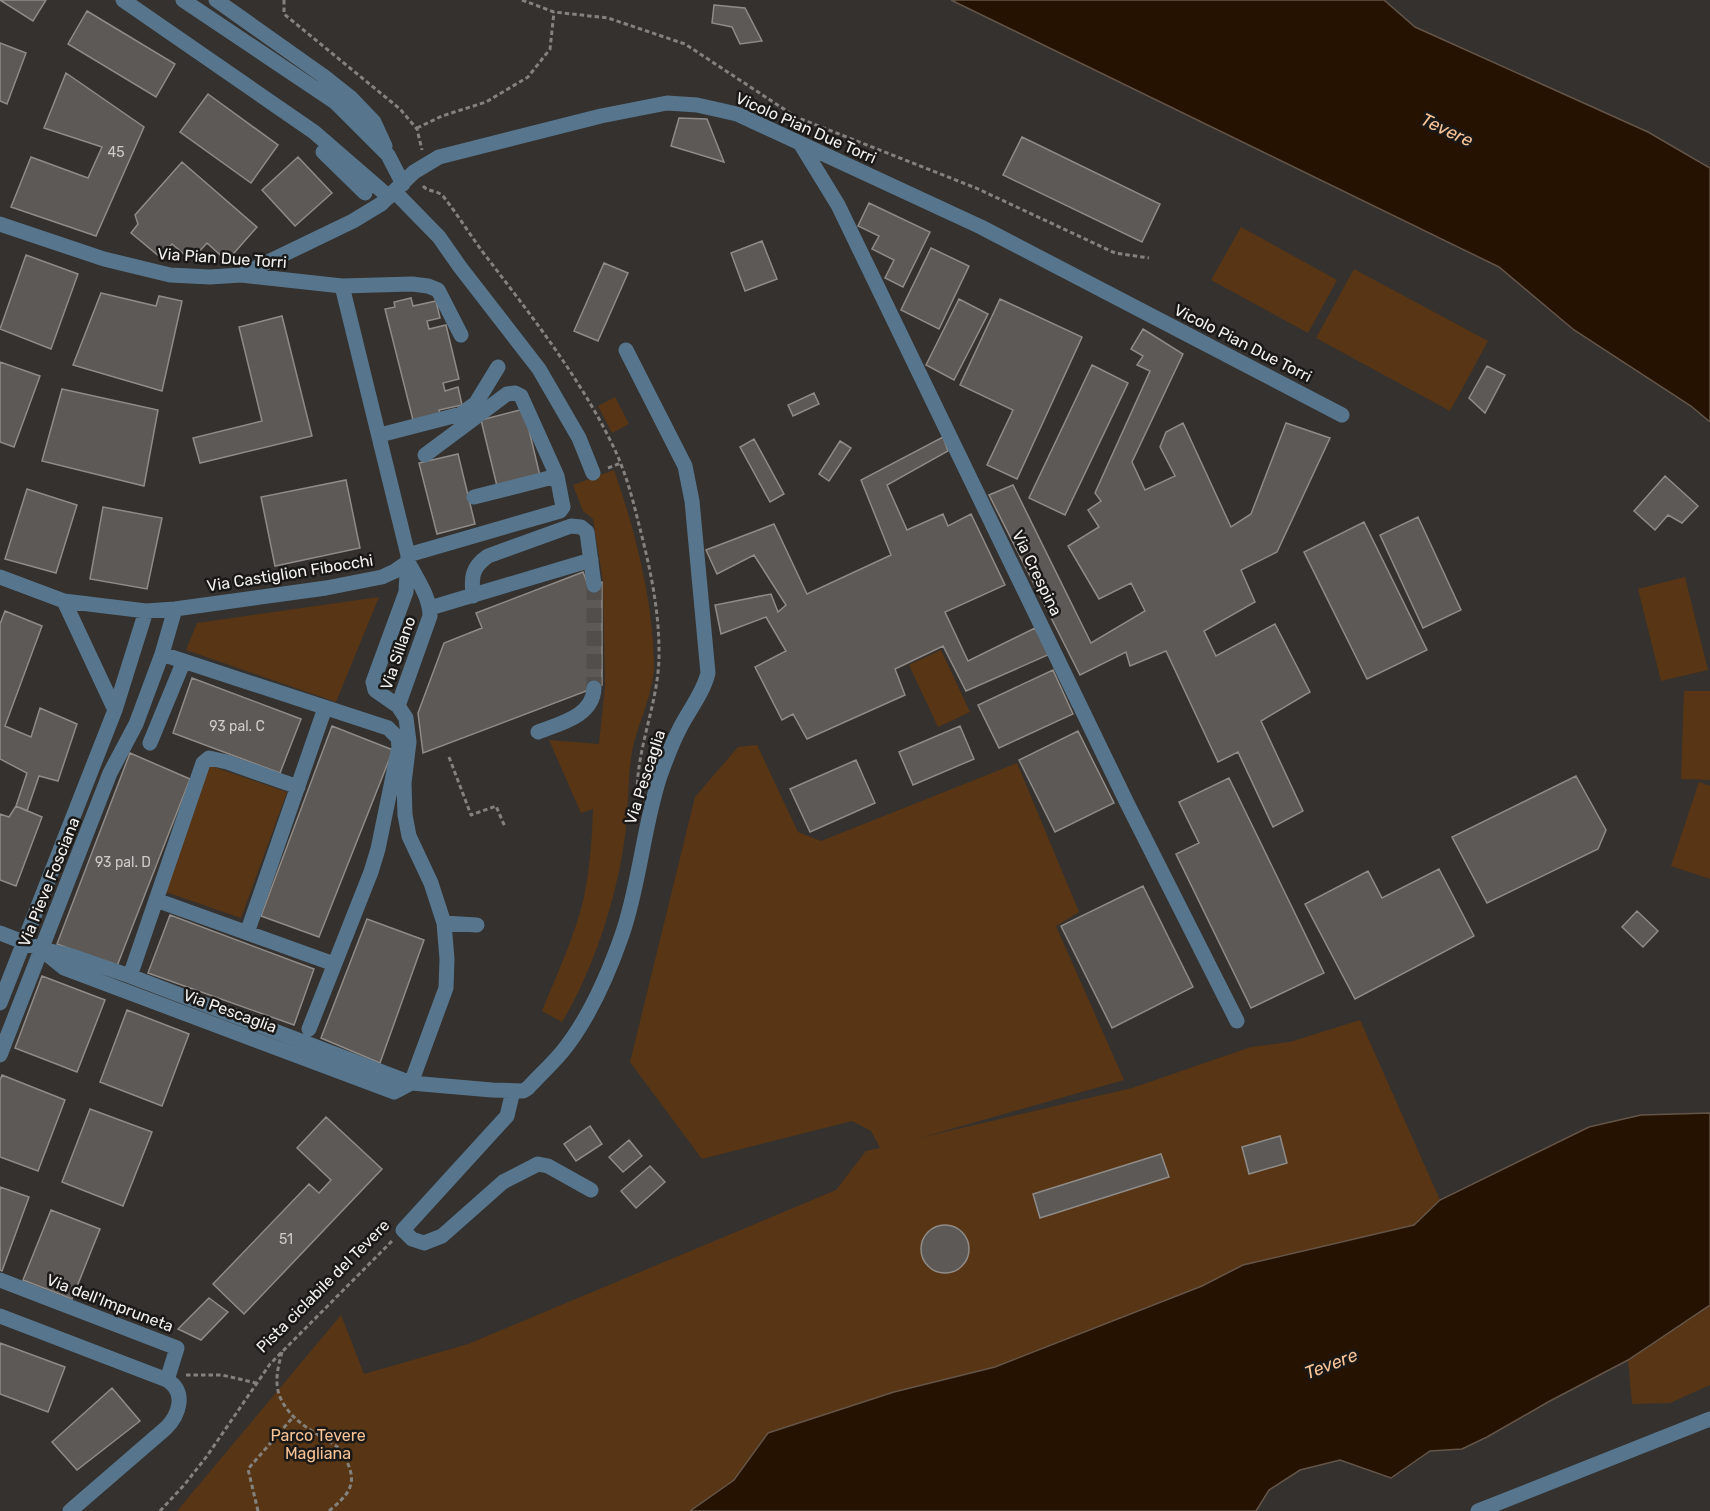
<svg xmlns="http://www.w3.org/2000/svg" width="1710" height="1511" font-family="Rubik,sans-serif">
<rect width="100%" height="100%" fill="#34312e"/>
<path fill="#583615" d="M1241,227L1337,280L1308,333L1211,280Z
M1354,269L1488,341L1450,411L1316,338Z
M615,397L629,424L612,433L598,406Z
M614,470C635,530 652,596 654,660C655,693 638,721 632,752C627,782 629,813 624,843C616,900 592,973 562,1022L542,1011C557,974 575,936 584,897C590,868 592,838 593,809L581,813L549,740L599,744L605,686L603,581L593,519L583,511L573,485Z
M1685,577L1708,670L1661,681L1638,589Z
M379,597L336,702L186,650L197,623Z
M941,650L970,712L938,727L909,665Z
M1684,691H1710V780L1681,779Z
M757,745L798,832L821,841L1017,763L1079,912L1056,926L1124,1080L923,1137L1132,1088L1251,1047L1290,1042L1360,1020L1440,1200L1414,1225L1243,1265L1202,1286L995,1367L894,1392L768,1433L734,1480L690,1511H177L341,1315L364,1374L468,1344L836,1190L866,1151L880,1148L871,1131L852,1121L702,1159L630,1062L695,797L738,747Z
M208,765L287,792L241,918L163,891Z
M1699,782L1710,786V879L1671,866Z
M1710,1305V1385L1670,1403L1632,1404L1628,1360Z"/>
<path fill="#261201" stroke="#645548" stroke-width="1.5" d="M951,0H1384L1415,27L1648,132L1710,168V422L1691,406L1574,330L1499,267Z
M1710,1113V1305L1628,1360L1548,1402L1487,1437L1462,1449L1430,1451L1391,1478L1340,1460L1300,1470L1269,1490L1256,1511H690L734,1480L768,1433L894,1392L995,1367L1202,1286L1243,1265L1414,1225L1440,1200L1589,1127L1641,1115Z"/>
<path fill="#5d5956" stroke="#8f8b88" stroke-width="1.5" d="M0,0H46L33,21Z
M714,5L745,8L762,41L740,44L732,27L712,23Z
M87,11L175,64L156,97L68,44Z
M0,43L26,53L7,104L0,101Z
M66,73L144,127L96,236L11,207L31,157L88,178L102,147L44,128Z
M208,94L278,145L251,183L180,132Z
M679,118L707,119L724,162L671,146Z
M1022,137L1160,204L1142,242L1003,175Z
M298,157L332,193L295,226L262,190Z
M182,162L257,227L227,261L207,243L196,255L189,249L184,254L172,244L160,257L131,233L138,224L135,215Z
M869,203L930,232L903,287L885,278L894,260L872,249L879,236L858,226Z
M762,241L777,279L745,291L731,253Z
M931,248L969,266L939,329L901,310Z
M26,255L78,274L51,349L0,329Z
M604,263L628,273L598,341L574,331Z
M101,293L156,306L159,296L182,301L162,391L73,365Z
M411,298L413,306L436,301L440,318L427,321L429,329L446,325L459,379L443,383L445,391L458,387L462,405L439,410L441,418L413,420L385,309L395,307L394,302Z
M959,299L988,314L954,380L926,365Z
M1000,299L1082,337L1017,479L987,465L1013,410L960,385Z
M282,316L312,436L200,463L193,438L262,421L239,327Z
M1143,329L1183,354L1132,462L1145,490L1175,476L1160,447L1166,432L1183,423L1231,527L1251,514L1286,423L1330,438L1277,552L1241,570L1255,602L1204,631L1216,656L1275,624L1310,692L1261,721L1303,811L1273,827L1238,752L1218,762L1166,651L1130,666L1126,652L1080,675L989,495L1013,485L1091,643L1145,611L1131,583L1099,599L1068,546L1099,527L1088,510L1101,501L1095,493L1150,371L1137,365L1143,356L1131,349Z
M0,362L40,376L14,447L0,442Z
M1092,365L1128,383L1065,515L1029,498Z
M1487,366L1505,375L1485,413L1469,398Z
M62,389L158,410L144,486L42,461Z
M814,393L819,404L793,416L788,405Z
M524,409L540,476L497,486L481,420Z
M943,437L948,451L887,485L907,530L943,514L948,526L971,514L1005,585L945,612L968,661L1035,628L1050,654L966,691L943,646L895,669L905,695L807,739L793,714L782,720L755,667L786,651L766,617L721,634L715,605L771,594L778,612L786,605L754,555L717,574L706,550L774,524L807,594L891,555L861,480Z
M754,439L784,494L770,502L740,447Z
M840,441L851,448L829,481L819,474Z
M458,454L475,524L437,534L419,463Z
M1665,476L1698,506L1682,523L1668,515L1655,530L1634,511Z
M346,480L360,548L275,566L261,497Z
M27,489L77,505L56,573L5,559Z
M103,507L162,518L147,589L90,579Z
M1418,517L1461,610L1423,628L1380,535Z
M1364,522L1427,650L1367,679L1304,552Z
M583,572L589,587L602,582V685L423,753L418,713L444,643L482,628L476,613Z
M5,611L42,626L5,726L31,737L40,708L77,724L58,781L39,776L27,811L16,806L27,773L0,759V624Z
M1053,670L1073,714L999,748L978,705Z
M192,678L301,719L280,773L173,733Z
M332,726L393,750L319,937L261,916Z
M960,726L974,759L913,785L899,752Z
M1078,731L1114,803L1055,832L1019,760Z
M130,753L190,779L117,966L57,944Z
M856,760L875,803L810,832L790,789Z
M1576,776L1606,830L1598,849L1487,903L1452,837Z
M1229,778L1324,973L1251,1008L1176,854L1199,843L1179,802Z
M16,806L42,817L16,886L0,880V814L9,817Z
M1439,869L1474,936L1355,999L1305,904L1368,871L1382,898Z
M1143,886L1193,987L1112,1028L1061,926Z
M1637,911L1658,931L1643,947L1622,927Z
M170,915L314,969L294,1025L148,973Z
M367,919L424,940L380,1063L321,1038Z
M42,976L105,1000L77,1072L15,1048Z
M127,1010L189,1034L162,1106L100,1082Z
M2,1075L65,1100L38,1171L0,1157V1080Z
M90,1109L152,1132L123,1206L62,1182Z
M326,1117L382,1169L244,1314L213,1284L309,1184L319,1193L331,1180L297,1148Z
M590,1126L602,1144L576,1161L564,1144Z
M1280,1136L1287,1163L1249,1174L1242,1147Z
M629,1140L642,1156L623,1172L609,1157Z
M1161,1154L1169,1177L1040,1218L1033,1194Z
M650,1166L665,1182L636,1208L621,1191Z
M0,1187L29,1197L2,1271L0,1270Z
M51,1210L100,1229L72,1299L23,1280Z
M921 1249a24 24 0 1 1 48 0a24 24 0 1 1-48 0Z
M209,1298L228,1312L201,1340L178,1329Z
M0,1343L65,1367L48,1412L0,1394Z
M112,1388L140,1421L77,1470L52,1442Z"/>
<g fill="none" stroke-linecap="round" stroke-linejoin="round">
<path stroke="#514e4b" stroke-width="15" stroke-dasharray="15 8" stroke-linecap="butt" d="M594,585V688"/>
<path stroke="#84827f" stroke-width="3" stroke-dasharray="4.5 3" stroke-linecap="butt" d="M284,0V14L400,109L417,129L422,150
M522,0L554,12L608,18L685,44L796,117L976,188L1115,253L1149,258
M417,128L442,116L486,102L528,77L550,49L554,12
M423,186C428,192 437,190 443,196C457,214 469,233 482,251C530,314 580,377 614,448C625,471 632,496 638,521C649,563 659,607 659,651C660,700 637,744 637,794
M608,468L621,463
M449,757L471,815L496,806L505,827
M282,1352C278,1367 274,1382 280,1397C291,1423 319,1434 339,1448C344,1452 346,1459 348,1464C358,1487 345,1497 329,1511
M186,1375H222L256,1383
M160,1511L185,1484L207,1456L270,1364L393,1240
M258,1511L248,1469L294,1416"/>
<path stroke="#57768d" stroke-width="15" d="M123,0L314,132L389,197
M183,0L335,102L388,155L403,184
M216,0L322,75L351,98L374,122L385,146
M800,143L838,205L1127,803L1237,1021
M323,152L365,193
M395,192L439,237L460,267L539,369L579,438L593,473
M0,224L104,259L170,275L210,277L241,275L342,286L412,284L428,286L438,290L461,335
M241,275L353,221L381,204L414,172L439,157L601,116L667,103L697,105L737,114L981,227L1342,415
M342,286L408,555L406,592L373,682L375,690L398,706L406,718L409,742L404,783L405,815L409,836L431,883L444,923L447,959L446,988L411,1083
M380,435L461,414L476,403L498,367
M474,497L557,476
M408,555L560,511L563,507L557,476L521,396L515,393L507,394L425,455
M0,577L64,601L146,611L175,609L326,588L382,577L395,571L408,562
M473,596C471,577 472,567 488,556L571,526L581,527L587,532L594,585
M64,601L115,710
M430,608L591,560
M162,654L388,728L398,738L399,747L378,849L371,872L309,1029
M398,706L430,616C430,597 417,579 408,562
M538,732C561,723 593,716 594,688
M150,743L183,663
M156,900L334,964
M444,923L477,925
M0,933L41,949L69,955L130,976L411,1083L492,1090L523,1091L528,1088C539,1076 551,1065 562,1052C589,1019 608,975 622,935C640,883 643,828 660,776C666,760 671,745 679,730C688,711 703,694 708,673L692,501L685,466L626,350
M247,933L325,708
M43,951L64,968L394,1092L411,1083
M130,976L203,763L209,758L227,762L298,787
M0,1003L115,710L146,611
M0,1055L110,773L136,724L162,654L175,609
M513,1091L507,1116L403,1230L412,1239L424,1243L442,1236L503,1182L538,1164L548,1166L591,1190
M0,1280L177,1348L167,1380L0,1316
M70,1511L166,1428C179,1415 187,1392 167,1380
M1478,1511L1710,1419"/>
</g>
<g text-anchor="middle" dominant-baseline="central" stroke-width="5" stroke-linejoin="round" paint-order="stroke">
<g font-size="14" fill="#cecbc9">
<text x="116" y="152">45</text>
<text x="237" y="726">93 pal. C</text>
<text x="123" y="862">93 pal. D</text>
<text x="286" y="1239">51</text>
</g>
<g font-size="16" fill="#f3f1ef" stroke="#1a1918">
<text transform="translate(806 128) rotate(24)">Vicolo Pian Due Torri</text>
<text transform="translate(222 258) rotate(4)">Via Pian Due Torri</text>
<text transform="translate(1243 343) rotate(27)">Vicolo Pian Due Torri</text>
<text transform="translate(290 573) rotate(-9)">Via Castiglion Fibocchi</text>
<text transform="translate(1037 573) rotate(64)">Via Crespina</text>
<text transform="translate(398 653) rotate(-71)">Via Sillano</text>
<text transform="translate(645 777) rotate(-72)">Via Pescaglia</text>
<text transform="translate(49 882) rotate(-68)">Via Pieve Fosciana</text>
<text transform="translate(230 1011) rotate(20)">Via Pescaglia</text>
<text transform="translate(323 1286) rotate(-45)">Pista ciclabile del Tevere</text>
<text transform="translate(110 1303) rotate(21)">Via dell'Impruneta</text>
</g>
<g font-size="16" fill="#f9c395" stroke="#1a1918">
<text x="318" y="1435">Parco Tevere<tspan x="318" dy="18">Magliana</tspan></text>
</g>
<g font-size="18" font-style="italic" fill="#fac496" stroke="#1a1918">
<text transform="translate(1447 130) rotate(25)">Tevere</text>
<text transform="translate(1331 1364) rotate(-21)">Tevere</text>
</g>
</g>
</svg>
